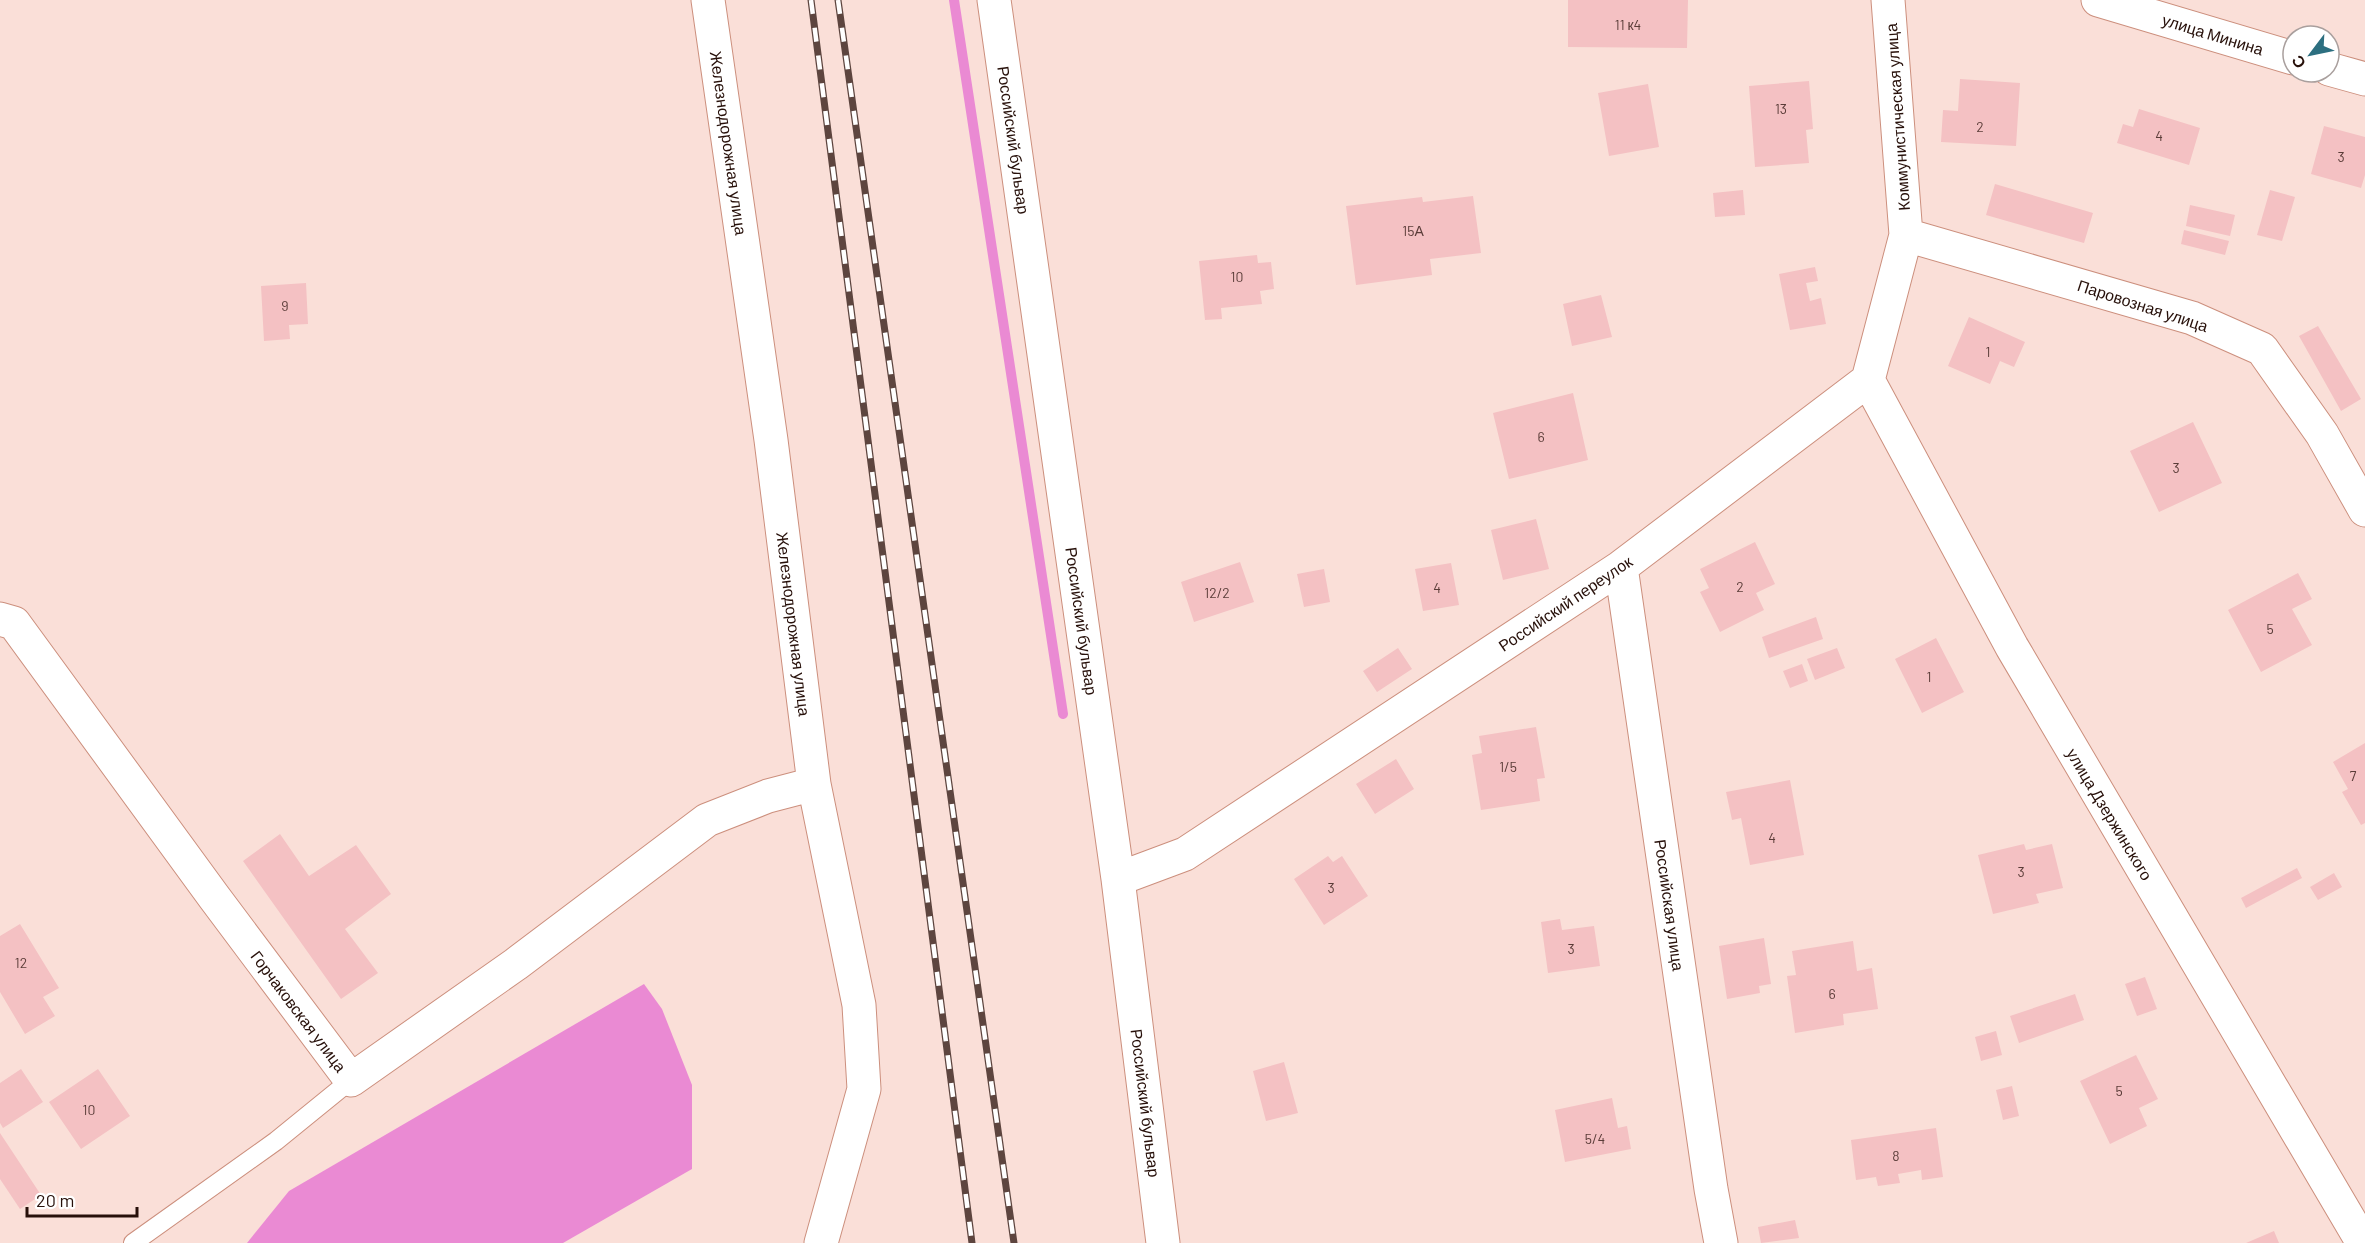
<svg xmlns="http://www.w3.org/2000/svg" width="2365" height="1243" font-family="Barlow,sans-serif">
<rect width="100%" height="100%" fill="#fadfd8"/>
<path fill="#ea8ad3" d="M644,984L662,1009L692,1085V1169L563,1243H247L289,1191Z"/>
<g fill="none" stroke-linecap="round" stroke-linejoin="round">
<path stroke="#ea8ad3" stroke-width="10" d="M954,0L1063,714"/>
</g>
<path fill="#f4c1c3" d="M1568,0H1688L1687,48L1568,47Z
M1960,79L2020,83L2016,146L1941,142L1943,110L1958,111Z
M1809,81L1813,129L1806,130L1809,163L1755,167L1749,86Z
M1648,84L1659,147L1609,156L1598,93Z
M2139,109L2200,128L2189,165L2117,143L2123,124L2133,127Z
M2324,126L2365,137V175L2361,188L2311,174Z
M1995,184L2093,213L2084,243L1986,215Z
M1743,190L1745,215L1715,217L1713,193Z
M2270,190L2295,197L2282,241L2257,235Z
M1473,196L1481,253L1430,259L1432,275L1356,285L1346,206L1422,197L1423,202Z
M2190,205L2235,215L2230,236L2186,226Z
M2184,230L2229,241L2225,255L2181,244Z
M1257,255L1258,263L1271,262L1274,289L1260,291L1262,304L1221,308L1222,319L1205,320L1199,261Z
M1815,267L1818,281L1806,283L1810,301L1821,298L1826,324L1790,330L1779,274Z
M306,283L308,324L289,325L290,339L264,341L261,286Z
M1601,295L1612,337L1572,346L1563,304Z
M1969,317L2025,342L2014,367L2000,361L1990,384L1948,366Z
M2318,326L2361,399L2341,411L2299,336Z
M1573,393L1588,460L1509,479L1493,413Z
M2193,422L2222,483L2159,512L2130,451Z
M1536,519L1549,569L1503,580L1491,530Z
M1755,542L1775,584L1756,593L1764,610L1720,632L1700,592L1709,588L1700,569Z
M1240,562L1254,602L1194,622L1181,582Z
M1451,563L1459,605L1423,611L1415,569Z
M1324,569L1330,602L1304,607L1297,574Z
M2298,573L2312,599L2292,609L2312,645L2261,672L2228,610Z
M1816,617L1823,639L1769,658L1762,637Z
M1936,638L1964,692L1922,713L1895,659Z
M1398,648L1412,669L1377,692L1363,671Z
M1837,648L1845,668L1815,680L1807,659Z
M1802,664L1808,681L1790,688L1783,671Z
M1536,727L1545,778L1537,779L1540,801L1481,810L1472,755L1482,753L1479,736Z
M2365,743V823L2361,825L2342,792L2348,789L2333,762Z
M1396,759L1414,789L1375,814L1356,784Z
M1790,780L1804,855L1750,865L1741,818L1732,820L1726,792Z
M280,834L309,876L356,845L391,894L345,929L378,973L341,999L243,861Z
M2024,844L2026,850L2052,844L2063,888L2036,894L2039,903L1993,914L1978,855Z
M1328,856L1333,862L1342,856L1368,896L1324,925L1294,879Z
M2297,868L2302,878L2246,908L2241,898Z
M2334,873L2342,887L2318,900L2310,887Z
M1560,919L1562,930L1594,926L1600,966L1548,973L1541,922Z
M20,924L59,988L43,997L55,1016L25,1034L0,992V936Z
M1764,938L1771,984L1759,986L1760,993L1727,999L1719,946Z
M1853,941L1857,971L1872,968L1878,1009L1843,1014L1844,1025L1795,1033L1787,976L1796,975L1792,951Z
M2145,977L2157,1009L2137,1016L2125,984Z
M2075,994L2084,1020L2019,1043L2010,1016Z
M1996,1031L2002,1055L1981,1061L1975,1037Z
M2136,1055L2158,1099L2139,1108L2147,1126L2110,1144L2080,1081Z
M1284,1062L1298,1113L1266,1121L1253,1071Z
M21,1069L43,1102L3,1128L0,1123V1083Z
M98,1069L130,1116L81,1149L49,1102Z
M2012,1086L2019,1116L2003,1120L1996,1090Z
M1612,1098L1618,1128L1627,1126L1631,1149L1565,1162L1555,1110Z
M1936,1128L1943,1177L1922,1180L1921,1170L1898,1174L1900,1183L1878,1186L1876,1177L1856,1180L1851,1140Z
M0,1133L41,1195L20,1209L0,1179Z
M1795,1220L1799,1238L1761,1243L1758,1227Z
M2274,1231L2279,1243H2246Z"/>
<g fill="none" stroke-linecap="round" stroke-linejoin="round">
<defs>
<path id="lane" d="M133,1243L276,1141L351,1080"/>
<path id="street" d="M708,0L771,440L814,784L859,1005L864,1089L821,1243
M994,0L1118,879L1163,1243
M2098,0L2293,58
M2329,69L2365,79
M1906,235L2192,318L2262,349L2322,434L2365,510
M1868,380L2012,647L2363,1243
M1621,567L1711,1189L1721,1243
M0,619L14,623L214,897L351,1080L516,964L707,820L768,796L814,784
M1118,879L1185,854L1621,567L1868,380L1906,235L1888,0"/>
</defs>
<use href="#lane" stroke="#cc8f7d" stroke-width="20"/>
<use href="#street" stroke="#cc8f7d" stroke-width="35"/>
<use href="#lane" stroke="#fff" stroke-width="18"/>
<use href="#street" stroke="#fff" stroke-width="33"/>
<defs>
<path id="rail" d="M811,0L972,1243
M838,0L1014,1243"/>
</defs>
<use href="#rail" stroke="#5d453f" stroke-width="7"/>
<use href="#rail" stroke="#fff" stroke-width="4.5" stroke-dasharray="14" stroke-linecap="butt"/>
</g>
<g text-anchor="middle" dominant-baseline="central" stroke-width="4.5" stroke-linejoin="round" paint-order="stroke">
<g font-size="14" fill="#5a3c38">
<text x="1628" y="24">11 к4</text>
<text x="1781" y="108">13</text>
<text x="1980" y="126">2</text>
<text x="2159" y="135">4</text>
<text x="2341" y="156">3</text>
<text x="1413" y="230">15А</text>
<text x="1237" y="276">10</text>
<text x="285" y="305">9</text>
<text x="1988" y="351">1</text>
<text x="1541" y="436">6</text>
<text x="2176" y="467">3</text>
<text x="1740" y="586">2</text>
<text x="1437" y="587">4</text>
<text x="1217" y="592">12/2</text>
<text x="2270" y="628">5</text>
<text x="1929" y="676">1</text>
<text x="1508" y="766">1/5</text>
<text x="2353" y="775">7</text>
<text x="1772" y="837">4</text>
<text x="2021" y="871">3</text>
<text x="1331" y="887">3</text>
<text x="1571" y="948">3</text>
<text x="21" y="962">12</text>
<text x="1832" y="993">6</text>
<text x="2119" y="1090">5</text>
<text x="89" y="1109">10</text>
<text x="1595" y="1138">5/4</text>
<text x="1896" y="1155">8</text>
</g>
<g font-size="16" fill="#27100a" stroke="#fff">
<text transform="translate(2213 34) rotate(17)">улица Минина</text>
<text transform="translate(1897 117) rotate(-94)">Коммунистическая улица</text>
<text transform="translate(1014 140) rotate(82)">Российский бульвар</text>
<text transform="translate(729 143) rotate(82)">Железнодорожная улица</text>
<text transform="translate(2143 305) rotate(18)">Паровозная улица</text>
<text transform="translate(1565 603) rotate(-34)">Российский переулок</text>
<text transform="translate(1082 621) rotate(82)">Российский бульвар</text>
<text transform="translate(794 624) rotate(83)">Железнодорожная улица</text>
<text transform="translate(2110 814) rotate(59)">улица Дзержинского</text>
<text transform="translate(1670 905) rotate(82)">Российская улица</text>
<text transform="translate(299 1011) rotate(53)">Горчаковская улица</text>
<text transform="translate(1146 1103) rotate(83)">Российский бульвар</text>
</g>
</g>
<g transform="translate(2311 54) rotate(238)"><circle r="28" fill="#ffffff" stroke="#a99f9d" stroke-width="1.5"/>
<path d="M0-4.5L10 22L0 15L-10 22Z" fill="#2c6f80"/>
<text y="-9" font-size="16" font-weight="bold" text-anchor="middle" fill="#27100a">С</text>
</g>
<path d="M27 1207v9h110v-9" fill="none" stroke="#27100a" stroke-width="3"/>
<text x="36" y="1207" font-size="18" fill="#27100a" stroke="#ffffff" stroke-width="4.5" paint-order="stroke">20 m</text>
</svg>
